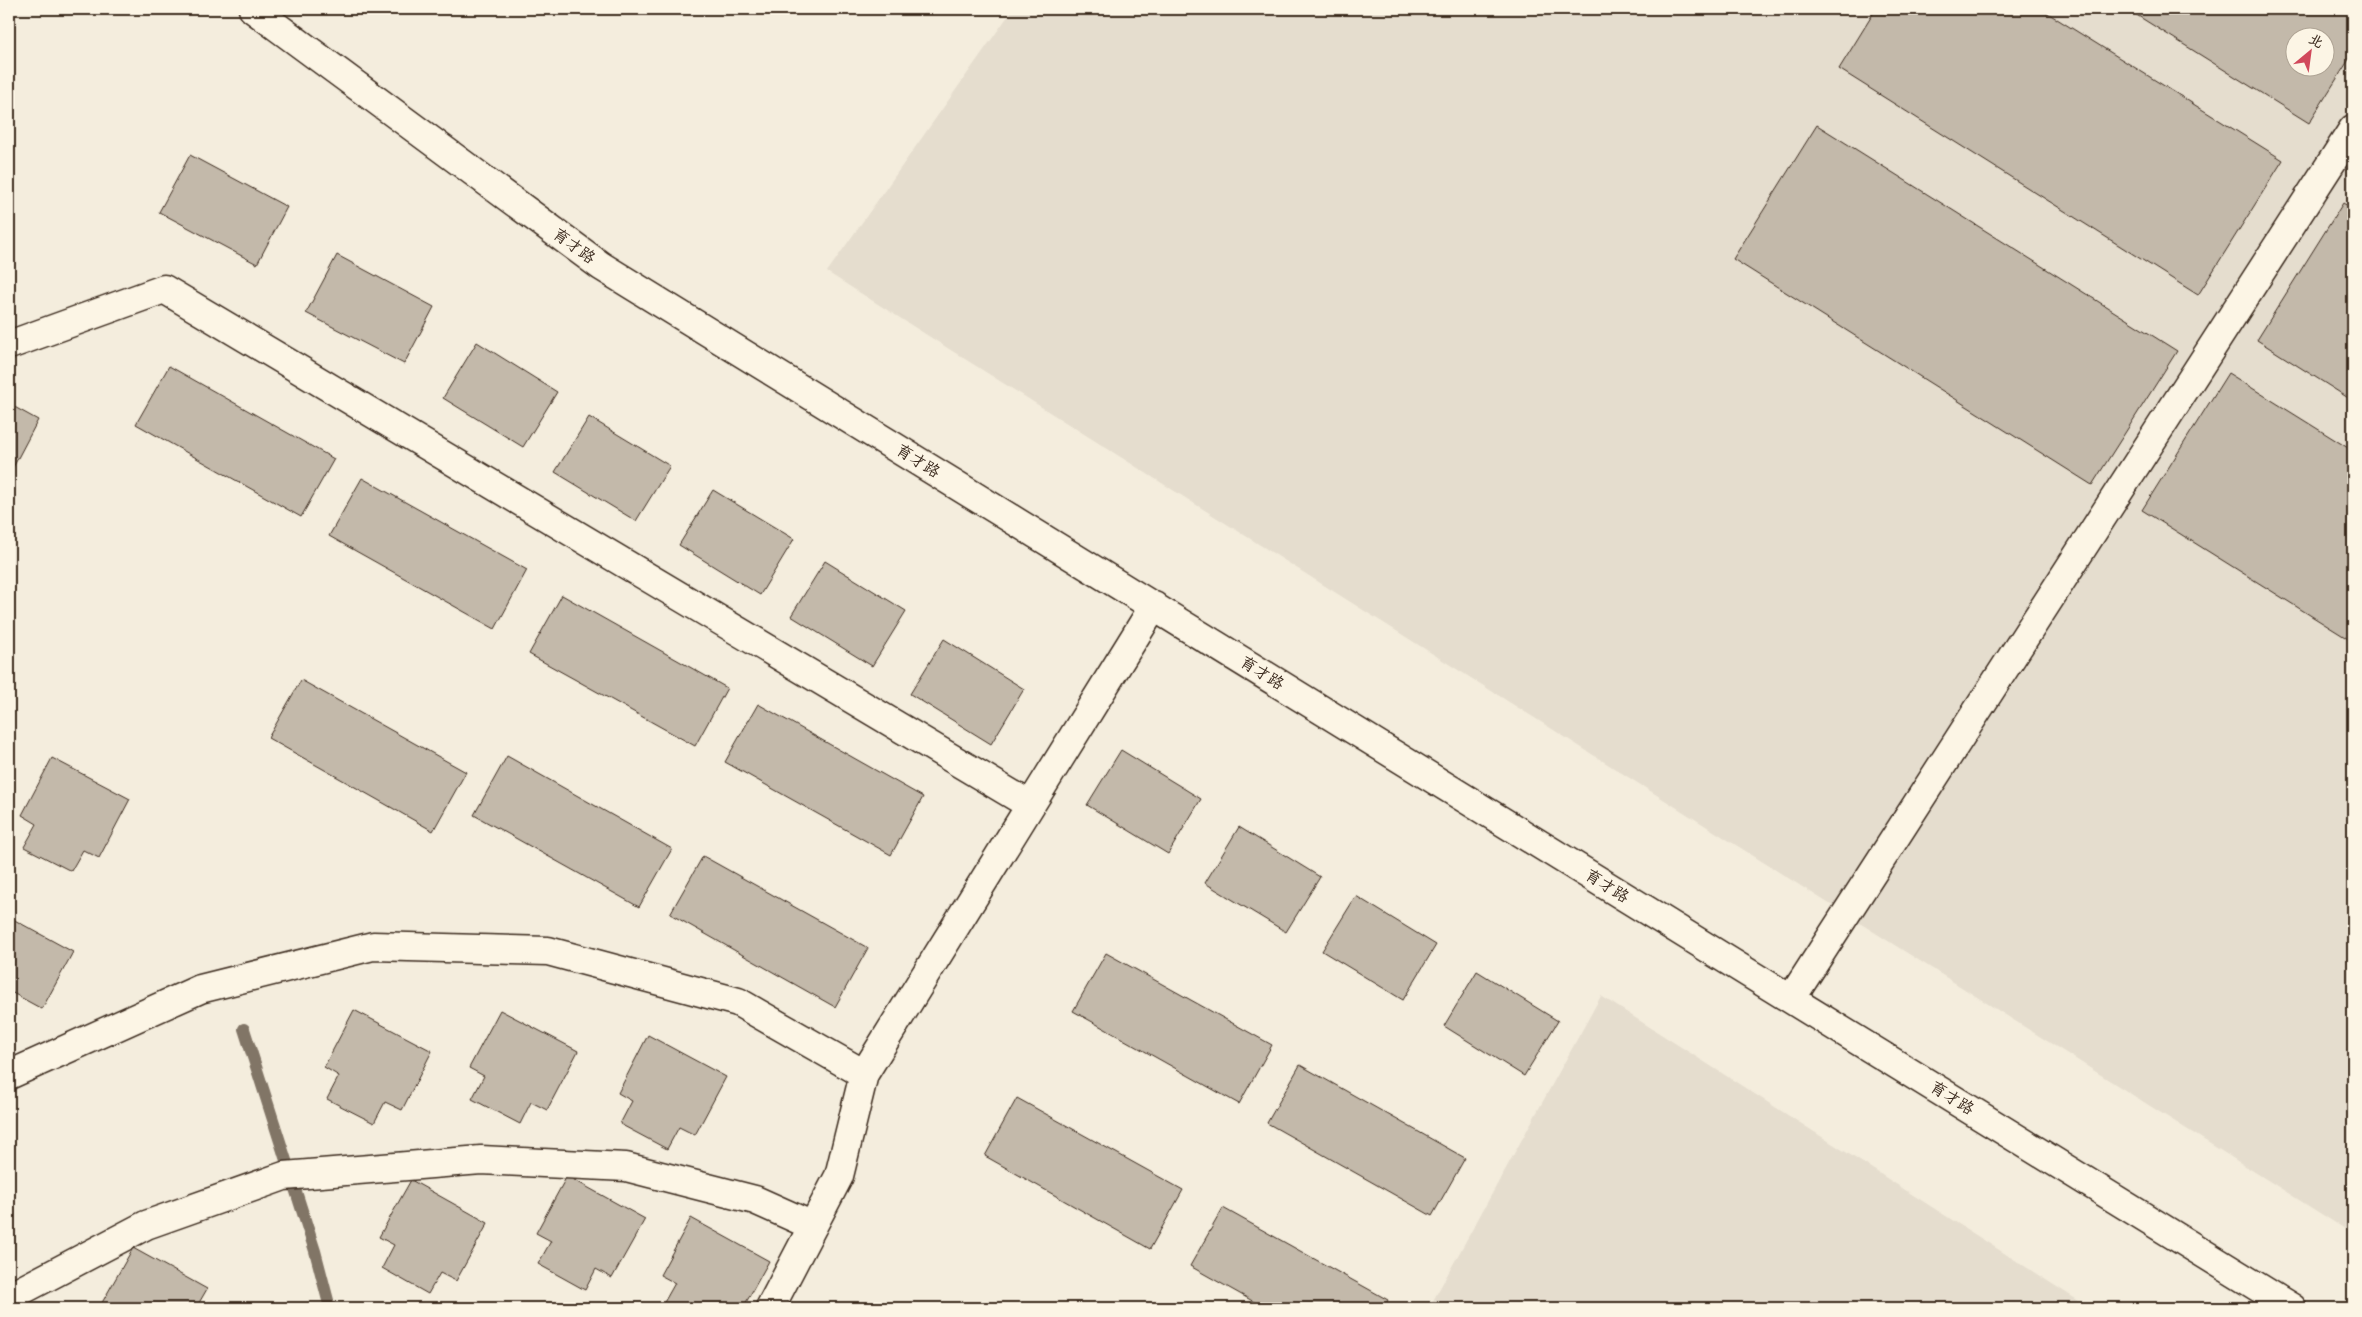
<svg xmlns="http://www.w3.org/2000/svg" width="2362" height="1317" font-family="'Architects Daughter','LXGW WenKai TC',sans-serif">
<rect width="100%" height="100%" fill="#f4eddd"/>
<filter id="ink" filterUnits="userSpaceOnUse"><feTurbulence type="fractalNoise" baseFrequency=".02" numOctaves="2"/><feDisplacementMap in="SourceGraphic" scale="10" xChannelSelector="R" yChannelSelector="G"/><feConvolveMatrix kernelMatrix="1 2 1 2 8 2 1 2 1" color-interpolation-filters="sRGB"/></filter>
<g filter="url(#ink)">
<path fill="#e5ddce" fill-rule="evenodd" d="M1013,9H2353V1234L827,272ZM2294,38H2324V68H2294Z
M1601,996L2090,1308H1429Z"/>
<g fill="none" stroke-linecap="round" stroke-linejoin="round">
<path stroke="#817466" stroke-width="12" d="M244,1029L315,1251L330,1308"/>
</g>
<path fill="#c3b9aa" stroke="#3b2a1e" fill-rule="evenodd" d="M1876,9H2041L2283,160L2198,295L1839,69Z
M2127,9H2353V53L2309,123ZM2294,38H2324V68H2294Z
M1817,125L2177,351L2092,485L1733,259Z
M190,155L287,207L257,264L159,212Z
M2343,203L2353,209V401L2257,340Z
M337,255L434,307L404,364L306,313Z
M477,342L557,392L523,447L443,398Z
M169,366L334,459L301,517L136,424Z
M2228,373L2353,451V642L2142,510Z
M9,404L38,420L9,475Z
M589,417L670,466L636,521L555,472Z
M362,478L527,570L495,629L329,536Z
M713,490L794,539L760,595L679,545Z
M825,561L906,611L872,666L791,616Z
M562,595L727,688L695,746L529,654Z
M944,639L1024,689L991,744L910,694Z
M301,680L466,772L433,831L268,738Z
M758,704L923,797L891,855L725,762Z
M1121,750L1201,799L1168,854L1087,805Z
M507,756L672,849L639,907L474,815Z
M52,758L130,799L99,858L83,850L71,871L24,847L37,824L22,815Z
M1239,827L1320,877L1286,932L1205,883Z
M703,856L868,948L835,1007L670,914Z
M1356,896L1436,945L1403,1000L1322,951Z
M9,917L73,952L42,1009L9,991Z
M1106,953L1272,1045L1239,1104L1073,1011Z
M1477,971L1558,1021L1524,1076L1444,1026Z
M354,1010L432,1051L402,1110L385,1102L374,1123L327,1099L339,1076L324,1067Z
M500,1010L578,1051L547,1110L531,1102L520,1124L472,1099L484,1076L469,1068Z
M648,1035L726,1077L695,1135L679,1127L667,1149L620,1124L632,1101L618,1093Z
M1300,1065L1465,1158L1432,1216L1267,1123Z
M1017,1098L1183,1190L1150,1249L985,1156Z
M567,1176L645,1219L612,1278L596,1269L585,1290L538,1264L551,1241L536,1233Z
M411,1180L488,1223L456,1281L440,1273L428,1294L382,1268L394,1245L379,1237Z
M1223,1208L1388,1300L1384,1308H1265L1190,1266Z
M691,1218L769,1261L743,1308H667L662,1306L675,1283L660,1275Z
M133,1248L207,1289L196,1308H99Z"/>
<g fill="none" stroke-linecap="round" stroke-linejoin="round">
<defs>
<path id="minor" d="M253,9L601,266L2292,1308
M9,345L164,289L1030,805
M1791,999L2353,129
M9,1075L200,989L373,946L548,951L738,1002L864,1074
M9,1297L146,1225L284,1176L481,1160L626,1167L755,1200L813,1226
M770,1308L839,1176L864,1074L1154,606"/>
</defs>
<use href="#minor" stroke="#3b2a1e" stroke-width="31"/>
<use href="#minor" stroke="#fcf5e5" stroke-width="28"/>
</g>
</g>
<g text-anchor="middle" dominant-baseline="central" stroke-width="4.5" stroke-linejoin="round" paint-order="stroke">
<g font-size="16" fill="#3b2a1e" stroke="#fcf5e5">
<text transform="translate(574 246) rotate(36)">育才路</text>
<text transform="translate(918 461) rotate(32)">育才路</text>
<text transform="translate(1262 673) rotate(32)">育才路</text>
<text transform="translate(1607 886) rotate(32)">育才路</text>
<text transform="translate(1952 1098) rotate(32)">育才路</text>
</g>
</g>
<rect width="2362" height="1317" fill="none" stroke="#fcf5e5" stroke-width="30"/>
<rect x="15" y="15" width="2332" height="1287" fill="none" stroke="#3b2a1e" stroke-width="2" filter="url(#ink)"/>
<g transform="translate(2310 52) rotate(29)"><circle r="24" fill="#fcf5e5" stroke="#afa495"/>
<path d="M0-4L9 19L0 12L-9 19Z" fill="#d1495b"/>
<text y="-8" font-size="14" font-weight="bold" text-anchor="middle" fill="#3b2a1e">北</text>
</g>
</svg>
